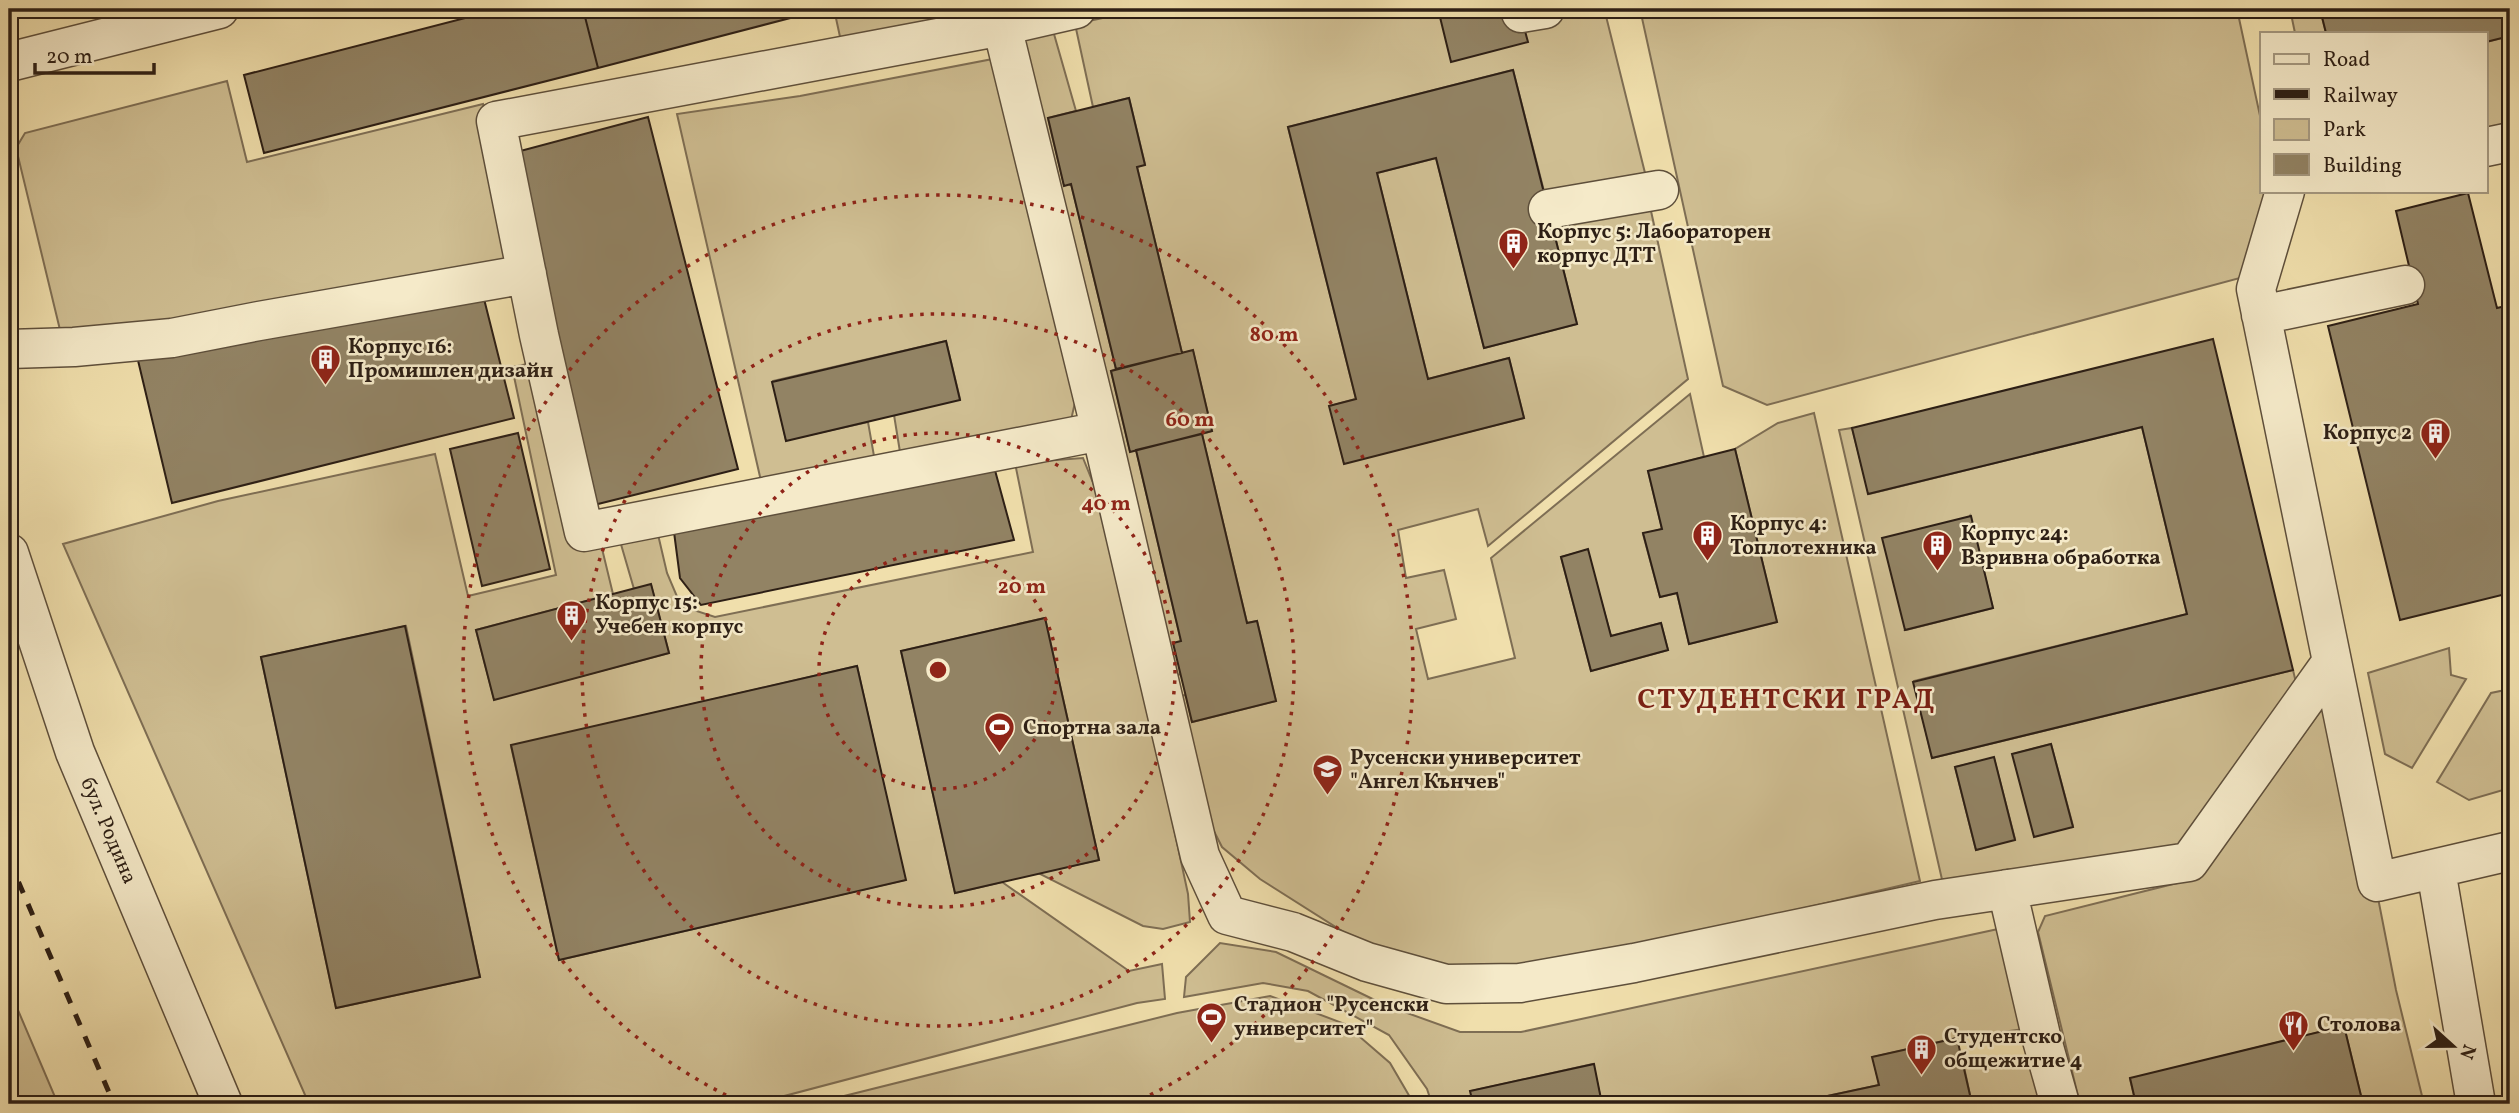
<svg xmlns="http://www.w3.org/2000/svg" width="2519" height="1113" font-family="Vollkorn,serif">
<rect width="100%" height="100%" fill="#f0dfac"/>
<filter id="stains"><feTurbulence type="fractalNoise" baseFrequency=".00286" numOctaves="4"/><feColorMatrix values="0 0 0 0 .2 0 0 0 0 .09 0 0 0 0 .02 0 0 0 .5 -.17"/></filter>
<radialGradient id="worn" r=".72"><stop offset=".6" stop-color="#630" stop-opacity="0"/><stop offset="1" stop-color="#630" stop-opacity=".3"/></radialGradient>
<path fill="#cfbe92" stroke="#7e6e54" stroke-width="2" fill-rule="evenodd" d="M834,9H985L988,19L842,46Z
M1144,9H1519L1523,23L1605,12L1647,181L1546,199L1513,70L1288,127L1356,399L1330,406L1344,463L1524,418L1509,358L1428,379L1377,173L1436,158L1484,348L1577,324L1550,217L1649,202L1688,379L1488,546L1478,509L1398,530L1406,578L1444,570L1456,619L1416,629L1428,679L1515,658L1491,558L1690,394L1704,457L1648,471L1662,529L1643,534L1660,597L1677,593L1689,644L1777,622L1735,449L1778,423L1814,413L1920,881L1518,975L1454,978L1350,936L1260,879L1222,847L1196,796L1168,698L1186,695L1192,722L1276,701L1257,621L1247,623L1202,434L1212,431L1193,351L1182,353L1137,167L1145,164L1129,98L1093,107L1075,24ZM1587,550L1611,636L1661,623L1668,650L1591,671L1561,557Z
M1640,9H2237L2262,125V191H2269L2240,278L1767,405L1723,386Z
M2290,9H2320L2326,33H2295Z
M1052,27L1076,111L1048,118L1064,185L1071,184L1116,369L1111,371L1130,451L1136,450L1181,641V674L1161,680L1017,33Z
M2510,36V142L2486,147V42Z
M998,58L1079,385L1071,420L900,452L894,415L960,399L946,341L773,381L786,440L868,422L874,456L761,481L677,114L800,96Z
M227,81L247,162L483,104L516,262L89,336L61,334L16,148L25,133Z
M538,362L598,532L613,594L476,630L494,699L669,653L651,585L634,589L618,534L656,526L667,573L681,606L715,617L1033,552L1015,463L1083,458L1108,520L1188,894L1190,922L1163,929L1143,926L1038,873L1099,860L1045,618L901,651L955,893L1002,882L1129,971L1162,964L1165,999L1137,1003L754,1104H309L63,544L218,501L435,454L468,596L556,575L512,367ZM406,626L480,977L336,1008L261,657ZM857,666L905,880L559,960L511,746Z
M2142,427L2187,614L1914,681L1932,758L2293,670L2297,687L2179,850L1949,910L1839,430L1852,428L1869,494ZM1970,516L1993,608L1906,630H1905ZM2051,744L2073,826L2072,827L2013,754ZM1994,758L2015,839L1976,850L1955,767Z
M2449,648L2451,675L2466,679L2412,768L2385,754L2368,673Z
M2337,688L2396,990L2424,1104H2363L2344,1026L2130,1079L2136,1104H2080L2038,932L2045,916L2201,877Z
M2510,689V788L2469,800L2437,782L2491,693Z
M2012,926L2032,1028L1957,1038L1873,1057L1879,1085L1790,1104H1602L1593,1064L1471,1091L1473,1104H1432L1427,1089L1389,1035L1308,991L1263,983L1184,997L1186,977L1220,943L1276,952L1385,1005L1460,1032H1521Z
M9,989L58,1104H9Z
M1270,996L1345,1024L1390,1063L1414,1104H812L1177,1013Z
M2036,1055L2047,1104H1972L1964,1067Z"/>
<path fill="#928364" stroke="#2d1f15" stroke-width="2" d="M500,9H583L598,68L264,153L244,75Z
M583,9H801L802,15L598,68Z
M1438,9H1519L1528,42L1451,62Z
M2320,9H2510V36L2486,42V33H2326Z
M1513,70L1577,324L1484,348L1436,158L1377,173L1428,379L1509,358L1524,418L1344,464L1329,406L1356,399L1288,127Z
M1129,98L1145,165L1137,167L1182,353L1116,369L1071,184L1064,186L1048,118Z
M648,117L738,469L594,505L509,154Z
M2468,193L2497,308L2510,305V593L2400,620L2328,326L2418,304L2396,211Z
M481,287L514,418L172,503L136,352Z
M2213,339L2293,670L1932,758L1913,682L2187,614L2142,427L1868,494L1852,428Z
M946,341L960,400L786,441L772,382Z
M1193,350L1212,431L1130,452L1111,371Z
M518,433L550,569L482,586L450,449Z
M1202,434L1247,623L1257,621L1276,701L1192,722L1173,643L1181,641L1136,450Z
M1735,449L1777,622L1689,644L1677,593L1660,597L1643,533L1662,529L1648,471Z
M993,463L1014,540L701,605L680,578L674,532Z
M1971,516L1993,608L1905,630L1882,538Z
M1588,549L1611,636L1661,623L1668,650L1591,671L1561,557Z
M651,584L669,653L494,700L476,630Z
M1045,618L1099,860L955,893L901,651Z
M405,626L480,977L336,1008L261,657Z
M857,666L906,880L559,960L511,745Z
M2051,744L2073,827L2034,837L2012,754Z
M1994,757L2015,840L1976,850L1955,767Z
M2344,1026L2363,1104H2136L2130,1078Z
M1957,1038L1972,1104H1790L1879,1085L1872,1057Z
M1594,1064L1602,1104H1473L1470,1091Z"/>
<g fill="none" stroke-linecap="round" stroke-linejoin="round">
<defs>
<path id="minor" d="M1521,13L1545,9
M1002,26L1101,431L584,532L539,335L496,121L1002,26L1076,9
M9,62L219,9
M2486,147L2510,142
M2285,191L2256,289L2377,882L2510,851
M1548,209L1659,190
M2261,315L2405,285
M9,349L74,347L172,338L259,321L527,274
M1101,431L1200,856L1227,915L1293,932L1367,962L1446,984L1520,983L1634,963L1935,900L2189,862L2331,663
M9,553L75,752L223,1104
M2436,870L2476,1104
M2007,889L2042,1040L2060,1104"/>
</defs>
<use href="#minor" stroke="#5e4f3b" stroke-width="41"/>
<use href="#minor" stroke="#f5eac9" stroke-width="38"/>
<path stroke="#2d1f15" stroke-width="5" stroke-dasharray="12 12" stroke-linecap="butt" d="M9,860L114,1104"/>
</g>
<g fill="none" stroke="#8f2418" stroke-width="3.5" stroke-dasharray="3.5 7">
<circle cx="938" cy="670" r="119"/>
<circle cx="938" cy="670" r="237"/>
<circle cx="938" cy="670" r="356"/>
<path d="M745 1104A475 475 0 1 1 1131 1104"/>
</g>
<defs>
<symbol id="building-pin" viewBox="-11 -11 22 30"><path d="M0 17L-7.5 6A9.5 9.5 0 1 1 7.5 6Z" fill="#8f2418" stroke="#f5eac9"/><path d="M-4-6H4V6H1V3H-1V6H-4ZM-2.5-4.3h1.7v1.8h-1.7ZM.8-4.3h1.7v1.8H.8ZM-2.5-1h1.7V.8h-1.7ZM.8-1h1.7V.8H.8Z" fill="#fff"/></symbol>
<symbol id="stadium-pin" viewBox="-11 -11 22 30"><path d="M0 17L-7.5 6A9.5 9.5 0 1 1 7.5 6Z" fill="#8f2418" stroke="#f5eac9"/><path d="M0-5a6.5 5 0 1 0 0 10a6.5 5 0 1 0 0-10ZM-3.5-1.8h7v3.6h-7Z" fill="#fff"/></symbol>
<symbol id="university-pin" viewBox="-11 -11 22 30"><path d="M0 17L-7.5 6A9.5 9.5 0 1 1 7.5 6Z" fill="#8f2418" stroke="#f5eac9"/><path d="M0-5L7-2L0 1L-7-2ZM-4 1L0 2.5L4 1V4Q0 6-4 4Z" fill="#fff"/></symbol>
<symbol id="restaurant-pin" viewBox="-11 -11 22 30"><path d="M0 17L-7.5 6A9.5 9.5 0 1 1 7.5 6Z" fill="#8f2418" stroke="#f5eac9"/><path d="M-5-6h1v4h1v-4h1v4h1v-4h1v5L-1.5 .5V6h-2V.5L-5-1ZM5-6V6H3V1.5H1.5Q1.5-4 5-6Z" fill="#fff"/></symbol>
</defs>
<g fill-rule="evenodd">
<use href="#building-pin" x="1496" y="226" width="35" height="47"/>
<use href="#building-pin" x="308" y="342" width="35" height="47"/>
<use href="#building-pin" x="2418" y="416" width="35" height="47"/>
<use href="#building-pin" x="1690" y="518" width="35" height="47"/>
<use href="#building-pin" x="1920" y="528" width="35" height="47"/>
<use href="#building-pin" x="554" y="598" width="35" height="47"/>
<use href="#stadium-pin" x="982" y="710" width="35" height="47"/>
<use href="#university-pin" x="1310" y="752" width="35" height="47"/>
<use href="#stadium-pin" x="1194" y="1000" width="35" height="47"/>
<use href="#restaurant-pin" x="2276" y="1008" width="35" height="47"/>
<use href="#building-pin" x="1904" y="1032" width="35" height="47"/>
</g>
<g text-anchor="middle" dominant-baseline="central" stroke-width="5" stroke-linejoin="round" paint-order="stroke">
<g font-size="21" font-weight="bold" fill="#2d1f15" stroke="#f5eac9" text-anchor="start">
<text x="1537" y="232">Корпус 5: Лабораторен<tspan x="1537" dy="24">корпус ДТТ</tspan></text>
<text x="348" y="347">Корпус 16:<tspan x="348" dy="24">Промишлен дизайн</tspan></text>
<text x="2412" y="433" text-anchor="end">Корпус 2</text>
<text x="1730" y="524">Корпус 4:<tspan x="1730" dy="24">Топлотехника</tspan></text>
<text x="1961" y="534">Корпус 24:<tspan x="1961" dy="24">Взривна обработка</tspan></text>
<text x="595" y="603">Корпус 15:<tspan x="595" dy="24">Учебен корпус</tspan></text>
<text x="1023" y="728">Спортна зала</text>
<text x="1350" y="758">Русенски университет<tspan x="1350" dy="24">"Ангел Кънчев"</tspan></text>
<text x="1234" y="1005">Стадион "Русенски<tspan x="1234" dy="24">университет"</tspan></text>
<text x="2317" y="1025">Столова</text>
<text x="1944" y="1037">Студентско<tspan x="1944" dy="24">общежитие 4</tspan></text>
</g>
<g font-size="21" fill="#2d1f15" stroke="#f5eac9">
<text transform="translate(108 831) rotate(67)">бул. Родина</text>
</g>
<g font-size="28" font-weight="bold" letter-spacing="2" fill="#7a1f14" stroke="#f5eac9">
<text x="1787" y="700">СТУДЕНТСКИ ГРАД</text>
</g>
</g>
<circle cx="938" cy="670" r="10" fill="#8f2418" stroke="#f5eac9" stroke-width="3.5"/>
<g font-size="21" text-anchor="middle" font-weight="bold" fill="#8f2418" stroke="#f5eac9" stroke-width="5" stroke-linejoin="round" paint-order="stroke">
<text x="1274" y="341">80 m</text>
<text x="1190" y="426">60 m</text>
<text x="1106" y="510">40 m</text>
<text x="1022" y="593">20 m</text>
</g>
<rect width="2519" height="1113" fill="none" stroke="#f0dfac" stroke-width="35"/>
<rect x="10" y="10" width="2498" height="1092" fill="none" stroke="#2d1f15" stroke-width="3.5"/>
<rect x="18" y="18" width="2484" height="1078" fill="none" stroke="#2d1f15" stroke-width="2"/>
<rect x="2260" y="32" width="228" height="161" fill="#f5eac9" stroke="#a59981" stroke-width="2"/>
<rect x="2274" y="54" width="35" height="10" fill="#f5eac9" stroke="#a59981" stroke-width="2"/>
<text x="2323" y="66" font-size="21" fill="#2d1f15">Road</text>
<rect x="2274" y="89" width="35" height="10" fill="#2d1f15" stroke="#a59981" stroke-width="2"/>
<text x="2323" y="102" font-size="21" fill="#2d1f15">Railway</text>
<rect x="2274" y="119" width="35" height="21" fill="#cfbe92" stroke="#a59981" stroke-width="2"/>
<text x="2323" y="136" font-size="21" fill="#2d1f15">Park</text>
<rect x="2274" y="154" width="35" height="21" fill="#928364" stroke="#a59981" stroke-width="2"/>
<text x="2323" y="172" font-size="21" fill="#2d1f15">Building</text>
<g transform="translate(2453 1046) rotate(111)" stroke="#f5eac9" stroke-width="5" paint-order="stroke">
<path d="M0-5L12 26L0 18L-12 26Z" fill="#2d1f15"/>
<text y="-10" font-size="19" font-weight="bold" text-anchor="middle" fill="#2d1f15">N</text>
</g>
<path d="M35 63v10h119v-10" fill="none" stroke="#2d1f15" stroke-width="3.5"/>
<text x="46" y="63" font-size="21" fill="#2d1f15" stroke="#f5eac9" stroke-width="5" paint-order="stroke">20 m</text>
<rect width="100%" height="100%" filter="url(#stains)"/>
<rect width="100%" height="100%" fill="url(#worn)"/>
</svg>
